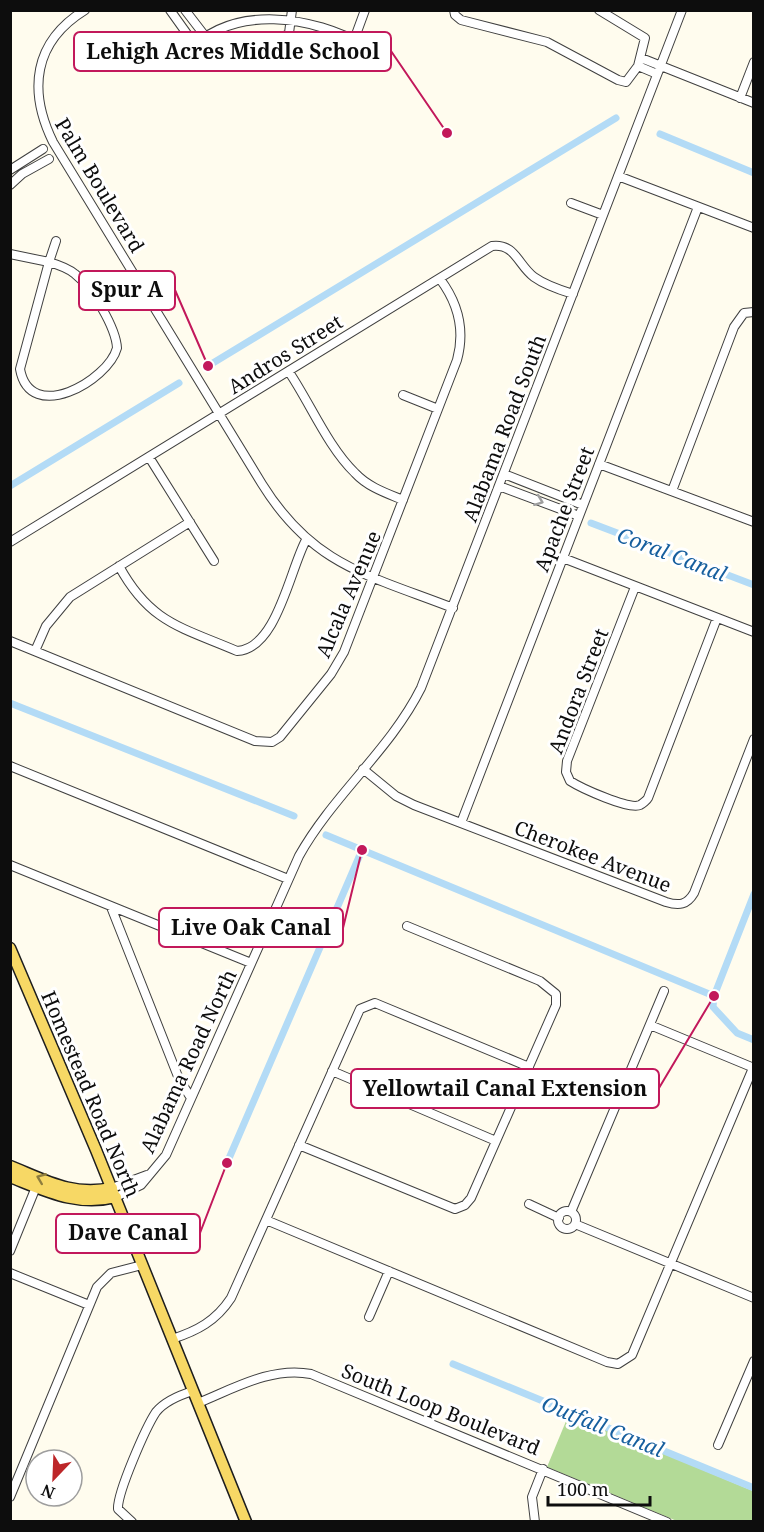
<svg xmlns="http://www.w3.org/2000/svg" width="764" height="1532" font-family="'Noto Serif',serif">
<rect width="100%" height="100%" fill="#fffcee"/>
<path fill="#b3da97" d="M569,1414L753,1491V1521H677L547,1467Z"/>
<g fill="none" stroke-linecap="round" stroke-linejoin="round">
<path stroke="#b3dbf6" stroke-width="7" d="M660,134L754,173
M208,366L616,118
M10,486L179,383
M591,523L754,585
M10,703L294,816
M326,835L714,996
M754,894L714,996L713,1007L737,1033L754,1040
M227,1163L362,850
M453,1364L754,1488"/>
<defs>
<path id="minor" d="M85,10C33,42 28,91 53,142L262,484C313,566 368,575 453,608
M170,10L195,45
M185,10L205,36
M454,10L455,15L461,20L547,42L618,80L626,82L638,66L645,38L599,10
M289,33L295,45L293,57L276,53L278,41Z
M289,33L292,10
M354,40L365,10
M188,52C233,3 313,16 365,46
M641,58L754,103
M638,66L657,74
M740,98L754,62
M10,170L43,149
M618,176L754,228
M10,185L22,174L49,159
M571,203L603,215
M10,254L49,262L56,241
M49,262C59,265 68,268 75,274C92,287 116,328 117,348C108,381 30,425 20,369Z
M289,372C310,403 328,447 355,473C368,487 386,493 403,500
M403,395L438,409
M149,457L214,561
M599,464L754,522
M504,474L583,505
M499,486L579,516
M672,491L734,327L744,313L754,312
M10,542L492,246C515,243 518,265 534,277C545,285 560,290 573,294
M563,558L754,632
M119,566C150,623 181,627 237,651C277,649 290,569 306,540
M635,587L567,761L566,772L570,781C581,788 629,810 640,805C642,804 647,800 648,798L717,618
M10,641L255,741L272,742L280,737L331,674L344,652L457,360C465,331 458,303 440,279
M35,651L46,626L70,597L190,522
M10,766L288,879
M363,769L396,796L414,805L666,902C679,906 687,905 694,893L754,739
M461,823L698,207
M10,865L251,963
M111,907L179,1079L191,1098
M650,1025L754,1068
M332,1071L496,1141
M299,1145L455,1209L465,1205L471,1198L556,1005V994L540,981L407,926
M112,1188L147,1175
M116,1197L141,1185L166,1155L299,856C333,795 390,750 421,688L682,10
M529,1204L559,1218
M558 1220a9 9 0 1 1 18 0a9 9 0 1 1-18 0Z
M571,1212L664,991
M266,1220L607,1362L618,1364L632,1355L753,1068
M575,1224L754,1298
M10,1251L36,1187
M10,1273L89,1305
M369,1317L389,1271
M172,1339C197,1331 216,1321 231,1298L360,1009L375,1003L529,1067
M198,1403C233,1389 272,1366 311,1374L667,1522
M718,1445L754,1361
M10,1497L97,1287L111,1273L142,1265
M132,1522L118,1509C117,1493 146,1427 156,1412C165,1401 180,1395 193,1391
M535,1522L532,1497L543,1469"/>
<path id="major" d="M10,948L96,1150L246,1522
M10,1166C47,1181 72,1196 112,1188
M10,1177C46,1191 77,1207 116,1197"/>
</defs>
<use href="#minor" stroke="#404040" stroke-width="10"/>
<use href="#major" stroke="#1e1e1e" stroke-width="13"/>
<use href="#minor" stroke="#fff" stroke-width="8"/>
<use href="#major" stroke="#f7d865" stroke-width="10"/>
</g>
<defs><path id="oneway-chevron" d="M-2-3.5L2.5 0L-2 3.5" fill="none" stroke-width="1.6" stroke-linecap="round" stroke-linejoin="round" transform="scale(1.5)"/></defs>
<use stroke="#9e9e9e" href="#oneway-chevron" transform="translate(539 501) rotate(21)"/>
<use stroke="#8e7d3d" href="#oneway-chevron" transform="translate(41 1178) rotate(-158)"/>
<g text-anchor="middle" dominant-baseline="central" stroke-width="6" stroke-linejoin="round" paint-order="stroke">
<g font-size="20" fill="#0d0d0d" stroke="#fff">
<text transform="translate(100 185) rotate(59)">Palm Boulevard</text>
<text transform="translate(285 354) rotate(-32)">Andros Street</text>
<text transform="translate(504 428) rotate(-69)">Alabama Road South</text>
<text transform="translate(564 509) rotate(-69)">Apache Street</text>
<text transform="translate(348 594) rotate(-67)">Alcala Avenue</text>
<text transform="translate(578 691) rotate(-69)">Andora Street</text>
<text transform="translate(593 856) rotate(21)">Cherokee Avenue</text>
<text transform="translate(188 1061) rotate(-65)">Alabama Road North</text>
<text transform="translate(91 1094) rotate(67)">Homestead Road North</text>
<text transform="translate(441 1409) rotate(22)">South Loop Boulevard</text>
</g>
<g font-size="21" font-style="italic" fill="#175f9e" stroke="#fff">
<text transform="translate(672 554) rotate(21)">Coral Canal</text>
<text transform="translate(603 1426) rotate(22)">Outfall Canal</text>
</g>
</g>
<path fill="none" stroke="#c2185b" stroke-width="2" d="M447 133L391 51M208 366L175 290M362 850L343 928M714 996L659 1088M227 1163L200 1233"/>
<g fill="#c2185b" stroke="#fff" stroke-width="2">
<circle cx="447" cy="133" r="6"/>
<circle cx="208" cy="366" r="6"/>
<circle cx="362" cy="850" r="6"/>
<circle cx="714" cy="996" r="6"/>
<circle cx="227" cy="1163" r="6"/>
</g>
<g fill="#fff" stroke="#c2185b" stroke-width="2">
<rect x="74" y="32" width="317" height="39" rx="6"/>
<rect x="79" y="271" width="96" height="39" rx="6"/>
<rect x="159" y="908" width="184" height="39" rx="6"/>
<rect x="351" y="1069" width="308" height="39" rx="6"/>
<rect x="56" y="1214" width="144" height="39" rx="6"/>
</g>
<g font-size="21" text-anchor="middle" font-weight="bold" fill="#0d0d0d">
<text x="233" y="59">Lehigh Acres Middle School</text>
<text x="127" y="297">Spur A</text>
<text x="251" y="935">Live Oak Canal</text>
<text x="505" y="1096">Yellowtail Canal Extension</text>
<text x="128" y="1240">Dave Canal</text>
</g>
<rect width="764" height="1532" fill="none" stroke="#0d0d0d" stroke-width="24"/>
<g transform="translate(54 1478) rotate(203)"><circle r="28" fill="#ffffff" stroke="#9e9e9e" stroke-width="1.5"/>
<path d="M0-4.5L10 22L0 15L-10 22Z" fill="#bd2629"/>
<text y="-9" font-size="16" font-weight="bold" text-anchor="middle" fill="#0d0d0d">N</text>
</g>
<path d="M548 1496v9h102v-9" fill="none" stroke="#0d0d0d" stroke-width="3"/>
<text x="557" y="1496" font-size="18" fill="#0d0d0d" stroke="#ffffff" stroke-width="4.5" paint-order="stroke">100 m</text>
</svg>
